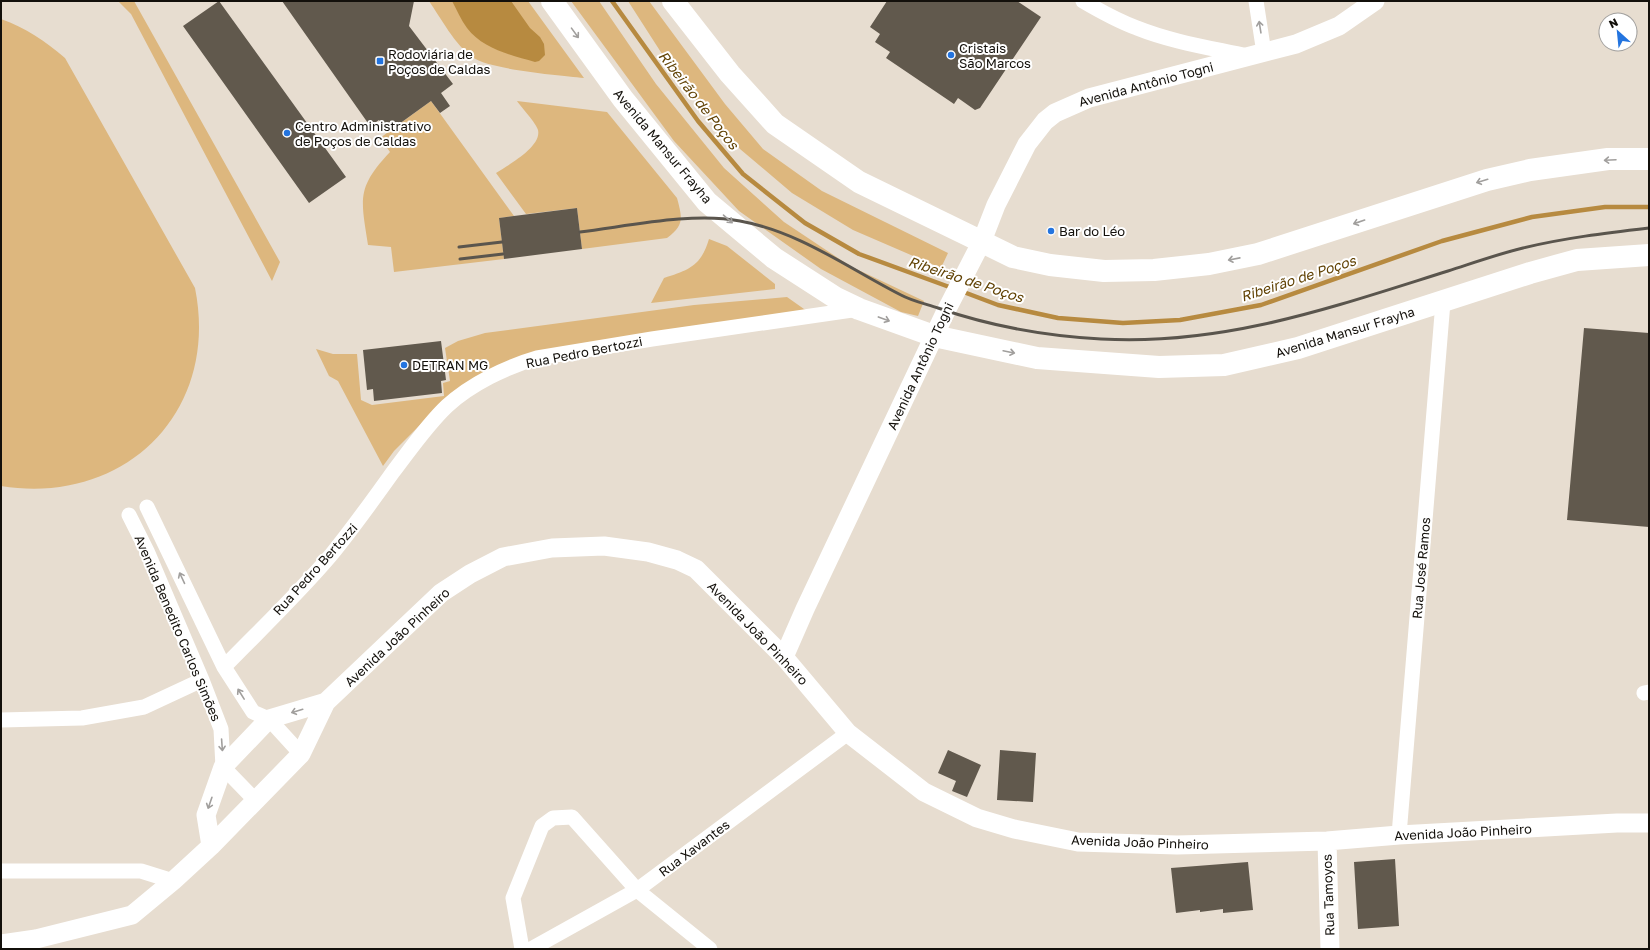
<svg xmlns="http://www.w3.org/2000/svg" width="1650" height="950" font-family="'Golos Text',sans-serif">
<rect width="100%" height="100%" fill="#e7ddd0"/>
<path fill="#ddb77e" d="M118,1H134L280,262L272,281L131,14Z
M429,1H528L584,78C558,75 491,70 472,57C456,46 440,17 429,1Z
M571,1H599L656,84L724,168L784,222L850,266L924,301L918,316L901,312L821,269L739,211L674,141Z
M628,1H649L725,104L763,149L822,191L948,253L941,268L853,230L792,193L740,149L682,85Z
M1,19C26,28 45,41 65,58L195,288C220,412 125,506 1,486Z
M431,101L514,216L499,218L504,259L394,272L391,247L368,245C361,199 356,188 390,152L380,138Z
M517,101L607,112L677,198C682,217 685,225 667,238L582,249L577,208L526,214L496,173C508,165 542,147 538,130C536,123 522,108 517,101Z
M709,239L727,246L775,284V289L651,303L664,278C689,270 701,266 709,239Z
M787,297L804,309L816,314L527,359L445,400L394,451L383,466L338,381L329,376L316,349L333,354H357L361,400L372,405L444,396L443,383L450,381L445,348L458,341L485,333L694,305Z"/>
<path fill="#b78a40" d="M452,1H511L530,28L540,37L544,44L545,55L539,61L535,62C511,55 483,49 467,28C461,20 457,10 452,1Z"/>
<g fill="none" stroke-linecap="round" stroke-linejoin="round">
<path stroke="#b78a40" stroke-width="4.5" d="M612,1L698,121L743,174L805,223L859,254L952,288
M961,291L998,305L1058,318L1123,323L1180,320L1261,305L1442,241L1532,217L1605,207H1649"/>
</g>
<path fill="#61594d" d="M219,1L346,177L309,203L183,26Z
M282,1H414L409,26L453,84L441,93L450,106L440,113L431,101L388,132L379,120L370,126Z
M887,1H1017L1041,17L980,108L975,110L958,98L954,104L886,58L890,52L875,42L880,34L870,27Z
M577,208L582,249L504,259L499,218Z
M1584,328L1649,333V527L1567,520Z
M441,341L446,380L441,381L442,393L374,401L373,389L367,390L363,350Z
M948,750L981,765L967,797L952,791L956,781L938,773Z
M1000,750L1036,753L1033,802L997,800Z
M1395,859L1399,926L1358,929L1354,862Z
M1248,862L1253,910L1223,913V909L1200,912V910L1176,913L1171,868Z"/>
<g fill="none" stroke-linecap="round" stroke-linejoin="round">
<path stroke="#fff" stroke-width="15" d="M1083,1C1100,11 1118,21 1137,28C1172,42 1211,48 1247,56
M1256,1L1264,53
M147,507L224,667L253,712L269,719L301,754
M129,515L147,551L202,680L221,729L223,767L255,800
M224,667C260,630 298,594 331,555C353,528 373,500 393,472C410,450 426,426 447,406C471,384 506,367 537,358L652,339L859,309
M1644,693L1649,692
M1,720L82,718L144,707L202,680
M1399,835L1443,302
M1,871H141L173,881
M522,949L513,898L542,826L553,818L572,817L637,890L710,949
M531,949L637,890L848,733"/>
<path stroke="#fff" stroke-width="19" d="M784,657L805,609L945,313L982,241L996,205L1027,144L1045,121L1055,113L1089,98L1296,44L1339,26L1375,1
M1327,841L1330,949
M211,846L206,815L223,767L269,719L326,702
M1,944L36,939L132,915L173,881L211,846L301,754L326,702L441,593L470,574L503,557L552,548L604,546L648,552L677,560L696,569L784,657L848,733L924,792L977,818L1014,829L1078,842L1177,845L1327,841L1399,835L1617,823H1649"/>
<path stroke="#fff" stroke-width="22" d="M552,1L623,99L707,202L774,258L836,298L859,309L934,336L1037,358L1159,367L1224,365L1298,348L1530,273L1577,260L1649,255
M673,1L730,74L775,124L859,182L1013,257L1050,265L1104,271L1154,270L1209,264L1258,254L1487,180L1530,170L1608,159H1649"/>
<path stroke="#5a554d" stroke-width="3" d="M580,232C629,226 692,212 740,221C800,232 848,268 901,295C912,301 926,304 938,308C990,326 1046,336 1101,339C1224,346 1333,307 1448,271C1473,263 1498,254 1523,248C1564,238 1606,233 1649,228
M459,247L502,242
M460,259L503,254"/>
</g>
<defs><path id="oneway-shaft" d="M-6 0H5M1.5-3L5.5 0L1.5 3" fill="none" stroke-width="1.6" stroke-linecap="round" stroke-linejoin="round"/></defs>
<g stroke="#a19f9d">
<use href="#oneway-shaft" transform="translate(1260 27) rotate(-99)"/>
<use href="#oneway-shaft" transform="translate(575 33) rotate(54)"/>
<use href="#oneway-shaft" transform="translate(1610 160) rotate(177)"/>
<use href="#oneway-shaft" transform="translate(1482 181) rotate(163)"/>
<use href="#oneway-shaft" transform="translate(728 219) rotate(41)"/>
<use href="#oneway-shaft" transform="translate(1359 222) rotate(161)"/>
<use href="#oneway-shaft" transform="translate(1234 259) rotate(169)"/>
<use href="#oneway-shaft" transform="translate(884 319) rotate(20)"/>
<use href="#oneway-shaft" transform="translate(1009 352) rotate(12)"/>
<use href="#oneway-shaft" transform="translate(182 578) rotate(-115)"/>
<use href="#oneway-shaft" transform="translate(241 694) rotate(-122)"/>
<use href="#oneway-shaft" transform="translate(297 711) rotate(163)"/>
<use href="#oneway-shaft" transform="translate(222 745) rotate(86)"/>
<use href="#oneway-shaft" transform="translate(210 803) rotate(109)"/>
</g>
<g fill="#2374df" stroke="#fff" stroke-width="1.5">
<circle cx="951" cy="55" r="4"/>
<rect x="376" y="57" width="8" height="8" rx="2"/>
<circle cx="287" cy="133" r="4"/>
<circle cx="1051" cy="231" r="4"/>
<circle cx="404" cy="365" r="4"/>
</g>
<g text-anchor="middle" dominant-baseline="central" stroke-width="4" stroke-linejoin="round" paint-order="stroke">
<g font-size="13" fill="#13100b" stroke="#fff" text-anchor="start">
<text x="959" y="48">Cristais<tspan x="959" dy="15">São Marcos</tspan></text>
<text x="388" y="54">Rodoviária de<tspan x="388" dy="15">Poços de Caldas</tspan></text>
<text x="295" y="126">Centro Administrativo<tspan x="295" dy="15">de Poços de Caldas</tspan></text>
<text x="1059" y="231">Bar do Léo</text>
<text x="412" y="365">DETRAN MG</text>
</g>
<g font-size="13" fill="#13100b" stroke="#fff">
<text transform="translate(1146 84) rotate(-15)">Avenida Antônio Togni</text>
<text transform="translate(663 146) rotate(50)">Avenida Mansur Frayha</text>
<text transform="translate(1345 332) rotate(-17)">Avenida Mansur Frayha</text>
<text transform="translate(584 352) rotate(-11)">Rua Pedro Bertozzi</text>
<text transform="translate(920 366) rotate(-65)">Avenida Antônio Togni</text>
<text transform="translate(1421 568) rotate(-85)">Rua José Ramos</text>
<text transform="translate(315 569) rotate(-48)">Rua Pedro Bertozzi</text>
<text transform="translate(178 628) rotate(67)">Avenida Benedito Carlos Simões</text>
<text transform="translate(758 633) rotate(46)">Avenida João Pinheiro</text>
<text transform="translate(397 637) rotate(-43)">Avenida João Pinheiro</text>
<text transform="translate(1463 832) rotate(-3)">Avenida João Pinheiro</text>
<text transform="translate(1140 842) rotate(2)">Avenida João Pinheiro</text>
<text transform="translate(694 848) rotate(-37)">Rua Xavantes</text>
<text transform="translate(1328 895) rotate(-92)">Rua Tamoyos</text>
</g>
<g font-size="14" font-style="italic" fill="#614204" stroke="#fff">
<text transform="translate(699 100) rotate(52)">Ribeirão de Poços</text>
<text transform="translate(1298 278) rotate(-18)">Ribeirão de Poços</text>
<text transform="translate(966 279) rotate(18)">Ribeirão de Poços</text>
</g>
</g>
<rect width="1650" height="950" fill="none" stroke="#13100b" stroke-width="4"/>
<g transform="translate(1618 32) rotate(333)"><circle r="19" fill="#ffffff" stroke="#a19f9d"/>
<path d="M0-3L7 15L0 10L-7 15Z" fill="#2374df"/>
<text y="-6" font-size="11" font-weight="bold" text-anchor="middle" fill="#13100b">N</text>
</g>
</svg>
